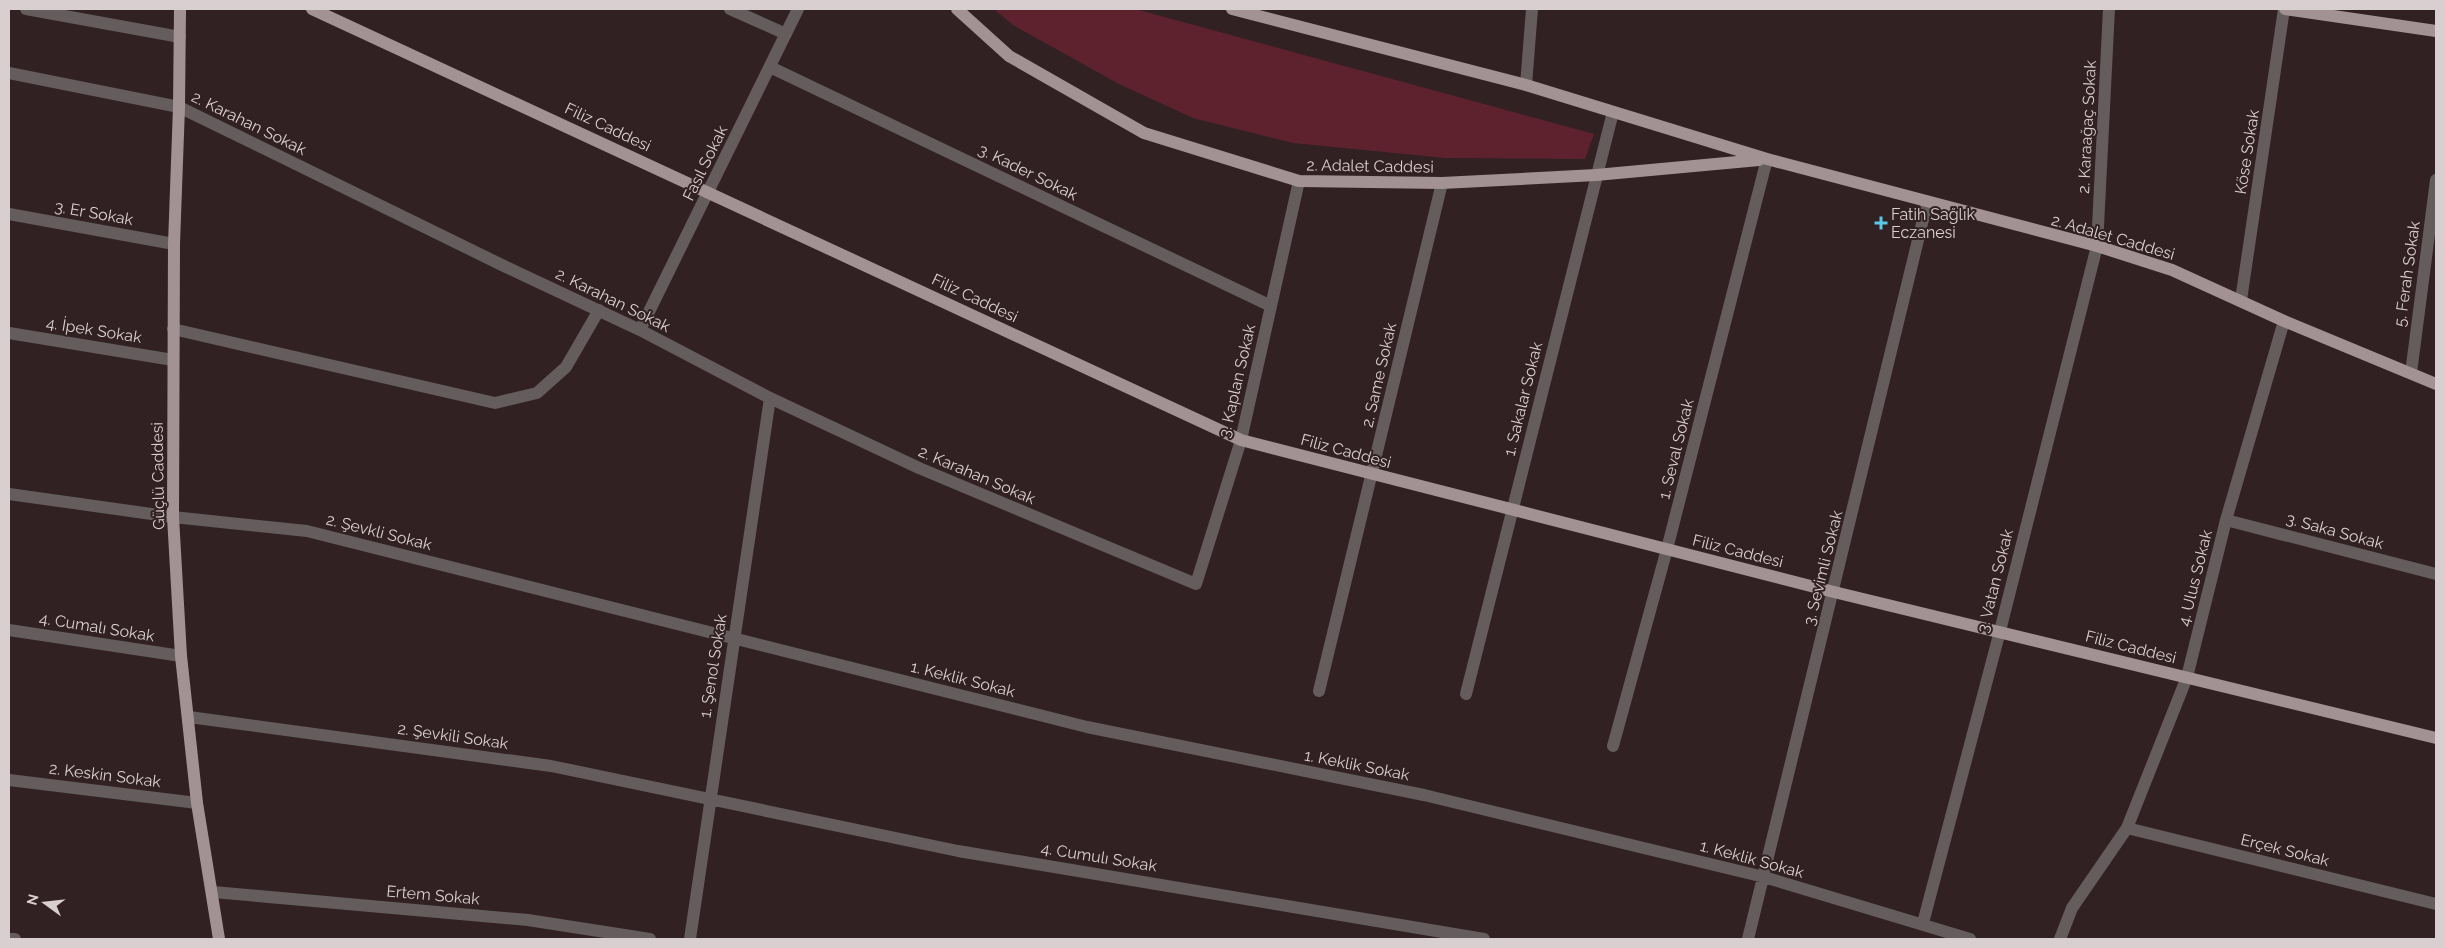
<svg xmlns="http://www.w3.org/2000/svg" width="2445" height="948" font-family="Raleway,sans-serif">
<rect width="100%" height="100%" fill="#312123"/>
<path fill="#5e222f" d="M994,9H1135L1594,134L1585,159L1445,158L1293,143L1193,118L1119,84L1013,25Z"/>
<g fill="none" stroke-linecap="round" stroke-linejoin="round">
<path stroke="#655c5d" stroke-width="12" d="M26,9L180,37
M730,9L786,34
M770,67L1271,306
M9,73L179,107L504,266L640,330L770,398L919,468L1196,584L1241,440L1299,181
M1526,85L1532,9
M9,214L174,244
M2241,300L2284,9
M173,329L495,403L537,393L566,367L599,310
M640,330L798,9
M9,333L173,360
M2411,373L2436,180
M9,494L173,517L307,531L1087,727L1424,795L1764,877L1970,939
M2226,520L2436,574
M9,630L181,656
M1319,691L1442,183
M1466,694L1613,112
M189,717L551,766L958,851L1484,939
M1613,746L1667,549L1767,159
M9,780L197,803
M2127,828L2436,904
M213,892L528,920L650,939
M1923,923L2000,631L2097,246L2109,9
M9,939H15
M690,939L770,398
M1748,939L1927,203
M2060,939L2072,908L2127,828L2187,677L2226,520L2284,321"/>
<path stroke="#a39294" stroke-width="12" d="M180,9L179,107L174,244L173,517L181,656L197,803L219,939
M312,9L1241,440L1834,592L2436,738
M957,9L1009,56L1144,133L1299,181L1442,183L1596,175L1759,160
M1232,9L1526,85L1767,159L2097,246L2172,270L2284,321L2436,384
M2285,9L2436,31"/>
</g>
<path fill="#5bc8e7" stroke="#312123" stroke-width="2" d="M1878.5 215.5h5v5h5v5h-5v5h-5v-5h-5v-5h5z"/>
<g text-anchor="middle" dominant-baseline="central" stroke-width="4" stroke-linejoin="round" paint-order="stroke">
<g font-size="16" fill="#dacfd0" stroke="#312123">
<text transform="translate(249 123) rotate(26)">2. Karahan Sokak</text>
<text transform="translate(608 127) rotate(25)">Filiz Caddesi</text>
<text transform="translate(2087 127) rotate(-87)">2. Karaağaç Sokak</text>
<text transform="translate(2247 152) rotate(-81)">Köse Sokak</text>
<text transform="translate(705 163) rotate(-64)">Fasıl Sokak</text>
<text transform="translate(1370 166) rotate(1)">2. Adalet Caddesi</text>
<text transform="translate(1028 172) rotate(26)">3. Kader Sokak</text>
<text transform="translate(94 213) rotate(10)">3. Er Sokak</text>
<text transform="translate(2113 237) rotate(16)">2. Adalet Caddesi</text>
<text transform="translate(2407 274) rotate(-82)">5. Ferah Sokak</text>
<text transform="translate(975 298) rotate(25)">Filiz Caddesi</text>
<text transform="translate(613 300) rotate(26)">2. Karahan Sokak</text>
<text transform="translate(94 330) rotate(9)">4. İpek Sokak</text>
<text transform="translate(1379 375) rotate(-77)">2. Same Sokak</text>
<text transform="translate(1237 381) rotate(-77)">3. Kaplan Sokak</text>
<text transform="translate(1523 399) rotate(-76)">1. Sakalar Sokak</text>
<text transform="translate(1676 449) rotate(-76)">1. Seval Sokak</text>
<text transform="translate(1346 451) rotate(15)">Filiz Caddesi</text>
<text transform="translate(977 475) rotate(23)">2. Karahan Sokak</text>
<text transform="translate(158 476) rotate(-91)">Güçlü Caddesi</text>
<text transform="translate(2335 531) rotate(15)">3. Saka Sokak</text>
<text transform="translate(379 532) rotate(14)">2. Şevkli Sokak</text>
<text transform="translate(1738 551) rotate(14)">Filiz Caddesi</text>
<text transform="translate(1823 568) rotate(-76)">3. Sevimli Sokak</text>
<text transform="translate(2195 578) rotate(-76)">4. Ulus Sokak</text>
<text transform="translate(1995 581) rotate(-76)">3. Vatan Sokak</text>
<text transform="translate(97 627) rotate(9)">4. Cumalı Sokak</text>
<text transform="translate(2131 647) rotate(14)">Filiz Caddesi</text>
<text transform="translate(713 666) rotate(-81)">1. Şenol Sokak</text>
<text transform="translate(963 679) rotate(14)">1. Keklik Sokak</text>
<text transform="translate(453 736) rotate(8)">2. Şevkili Sokak</text>
<text transform="translate(1357 765) rotate(11)">1. Keklik Sokak</text>
<text transform="translate(105 775) rotate(7)">2. Keskin Sokak</text>
<text transform="translate(2285 850) rotate(14)">Erçek Sokak</text>
<text transform="translate(1099 857) rotate(9)">4. Cumulı Sokak</text>
<text transform="translate(1752 859) rotate(15)">1. Keklik Sokak</text>
<text transform="translate(433 895) rotate(5)">Ertem Sokak</text>
</g>
<g font-size="16" fill="#dacfd0" stroke="#312123" text-anchor="start">
<text x="1891" y="214">Fatih Sağlık<tspan x="1891" dy="18">Eczanesi</tspan></text>
</g>
</g>
<rect width="2445" height="948" fill="none" stroke="#dacfd0" stroke-width="20"/>
<g transform="translate(45 903) rotate(285)" stroke="#312123" stroke-width="4" paint-order="stroke">
<path d="M0-4L9 19L0 12L-9 19Z" fill="#dacfd0"/>
<text y="-8" font-size="14" font-weight="bold" text-anchor="middle" fill="#dacfd0">N</text>
</g>
</svg>
